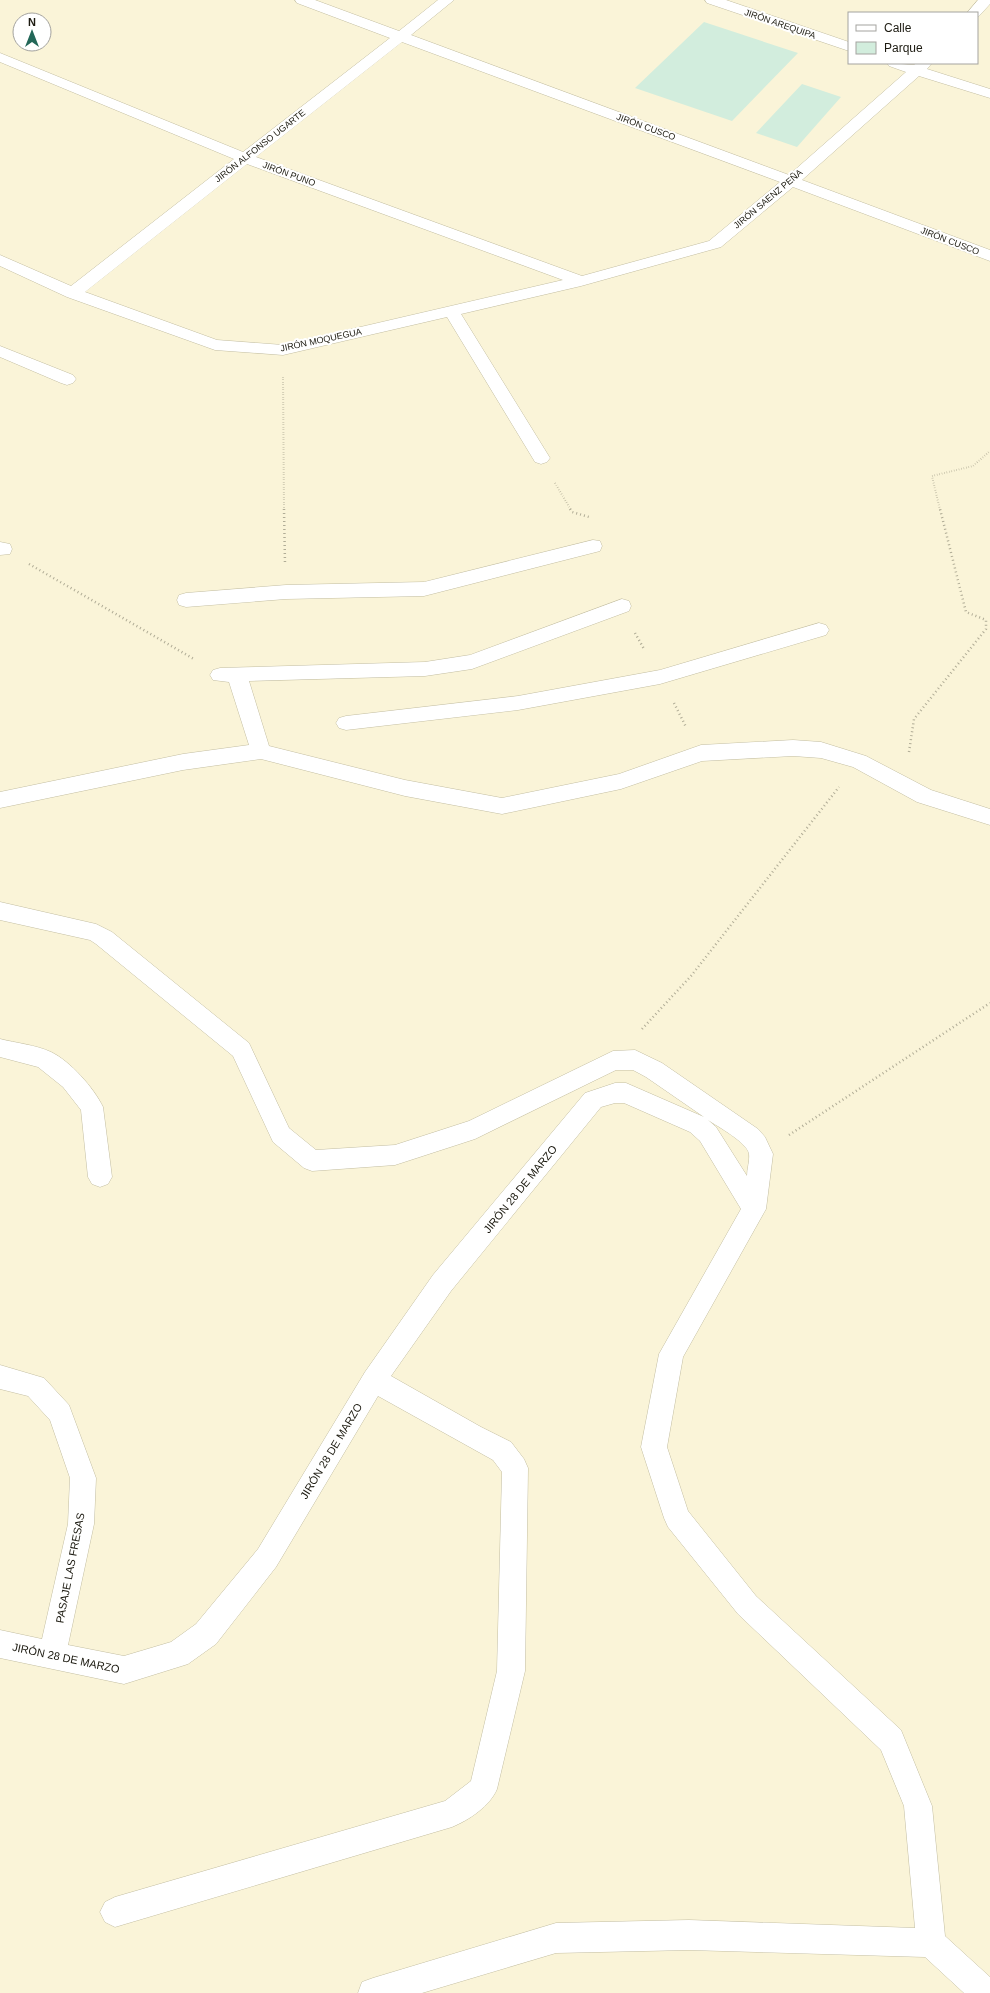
<svg xmlns="http://www.w3.org/2000/svg" width="990" height="1993" font-family="Helvetica,sans-serif">
<rect width="100%" height="100%" fill="#faf4d8"/>
<path fill="#d2eddd" d="M704,22L798,53L732,121L635,88Z
M802,84L841,97L797,147L756,133Z"/>
<g fill="none" stroke-linecap="round" stroke-linejoin="round">
<defs>
<path id="minor" d="M295,0H315L399,31L438,0H454L411,35L789,175L906,72L889,66L887,63L914,65L916,63H932L927,69L990,89V98L919,76L802,180L990,250V261L793,187L721,247L581,286L461,314L550,458L547,462L541,464L535,462L447,317L283,355L215,350L67,297L0,266V255L71,286L234,159L0,62V53L243,152L390,38L297,3ZM402,42L780,182L709,241L582,276L256,157ZM247,164L563,280L283,345L217,340L85,292Z
M705,0H726L849,42V51L707,3Z
M978,0H990V4L979,16L977,17V13H967Z
M0,346L73,375L76,379L73,383L67,385L61,383L0,357Z
M593,540L600,541L602,546L600,551L424,596L286,599L186,607L179,605L177,600L179,595L186,593L286,585L424,582Z
M0,542L10,544L12,549L10,554L0,555Z
M622,599L629,601L631,606L629,611L472,669L425,676L249,681L269,746L405,780L502,798L619,774L701,745L793,740L821,742L866,756L931,790L990,809V825L917,802L853,767L821,758L793,756L702,761L621,789L502,814L405,796L261,759L183,770L0,808V792L183,754L249,745L229,682L213,680L210,675L213,670L220,668L425,662L470,655Z
M819,623L826,625L829,630L826,635L660,684L518,710L346,730L339,728L336,723L339,718L346,716L518,696L660,670Z
M0,902L96,924L112,932L249,1043L289,1128L316,1150L395,1145L469,1121L613,1051L635,1050L662,1063L758,1129L765,1137L773,1154L766,1209L683,1357L667,1447L688,1511L756,1596L901,1730L932,1806L945,1936L990,1977V1993H964L925,1957L689,1950L556,1953L422,1993H358L362,1982L373,1978L556,1923L689,1920L915,1928L904,1806L881,1750L738,1614L668,1527L664,1518L641,1447L659,1354L741,1209L700,1141L690,1132L624,1103H615L601,1107L451,1291L391,1376L481,1427L511,1442L524,1459L528,1468L525,1671L497,1789C490,1806 469,1820 452,1827L115,1927L105,1922L100,1912L105,1902L115,1897L445,1801L471,1781L497,1671L502,1472L493,1460L378,1396L276,1567L216,1644L188,1664L124,1684L0,1658V1630L42,1639L68,1524L70,1478L50,1420L28,1396L0,1389V1365L44,1378L69,1405L96,1478L94,1524L68,1645L124,1656L171,1642L196,1624L258,1549L365,1372L433,1275L585,1093L615,1083H626L704,1117L646,1077L633,1070H616L475,1139L395,1165L312,1171L304,1168L273,1142L233,1056L96,944L90,940L0,920ZM708,1120C717,1126 748,1143 749,1154C750,1160 747,1169 747,1176L716,1127Z
M0,1039C16,1043 36,1045 51,1052C70,1061 94,1088 103,1107L112,1177L108,1184L100,1187L92,1184L88,1177L81,1110L63,1087L38,1067L0,1057Z"/>
</defs>
<use href="#minor" stroke="#c3bea2" stroke-width="1"/>
<path stroke="#b0ac96" stroke-width="2" stroke-dasharray="0.5 2" stroke-linecap="butt" d="M283,377L284,510
M555,483L571,510
M940,510L932,476L973,466L990,451"/>
<path stroke="#b0ac96" stroke-width="2.5" stroke-dasharray="1 3" stroke-linecap="butt" d="M284,509L285,564
M570,509L572,512L589,517
M29,564L194,659
M635,633L644,649
M674,703L686,727
M909,752L914,719L986,629V620L966,612L940,509
M642,1029L691,976L839,787
M789,1135L990,1003"/>
<use href="#minor" fill="#fff" fill-rule="evenodd"/>
</g>
<g text-anchor="middle" dominant-baseline="central" stroke-width="4" stroke-linejoin="round" paint-order="stroke">
<g font-size="9" fill="#1c1a10" stroke="#fff">
<text transform="translate(780 24) rotate(19)">JIRÓN AREQUIPA</text>
<text transform="translate(646 127) rotate(20)">JIRÓN CUSCO</text>
<text transform="translate(260 146) rotate(-38)">JIRÓN ALFONSO UGARTE</text>
<text transform="translate(289 174) rotate(20)">JIRÓN PUNO</text>
<text transform="translate(768 199) rotate(-40)">JIRÓN SAENZ PEÑA</text>
<text transform="translate(950 241) rotate(21)">JIRÓN CUSCO</text>
<text transform="translate(321 340) rotate(-12)">JIRÓN MOQUEGUA</text>
</g>
<g font-size="11" fill="#1c1a10" stroke="#fff">
<text transform="translate(520 1189) rotate(-51)">JIRÓN 28 DE MARZO</text>
<text transform="translate(331 1451) rotate(-59)">JIRÓN 28 DE MARZO</text>
<text transform="translate(70 1568) rotate(-79)">PASAJE LAS FRESAS</text>
<text transform="translate(66 1658) rotate(12)">JIRÓN 28 DE MARZO</text>
</g>
</g>
<rect x="848" y="12" width="130" height="52" fill="#ffffff" stroke="#a4a39f"/>
<rect x="856" y="25" width="20" height="6" fill="#ffffff" stroke="#a4a39f"/>
<text x="884" y="32" font-size="12" fill="#1c1a10">Calle</text>
<rect x="856" y="42" width="20" height="12" fill="#d2eddd" stroke="#a4a39f"/>
<text x="884" y="52" font-size="12" fill="#1c1a10">Parque</text>
<g transform="translate(32 32)"><circle r="19" fill="#ffffff" stroke="#a4a39f"/>
<path d="M0-3L7 15L0 10L-7 15Z" fill="#236758"/>
<text y="-6" font-size="11" font-weight="bold" text-anchor="middle" fill="#1c1a10">N</text>
</g>
</svg>
